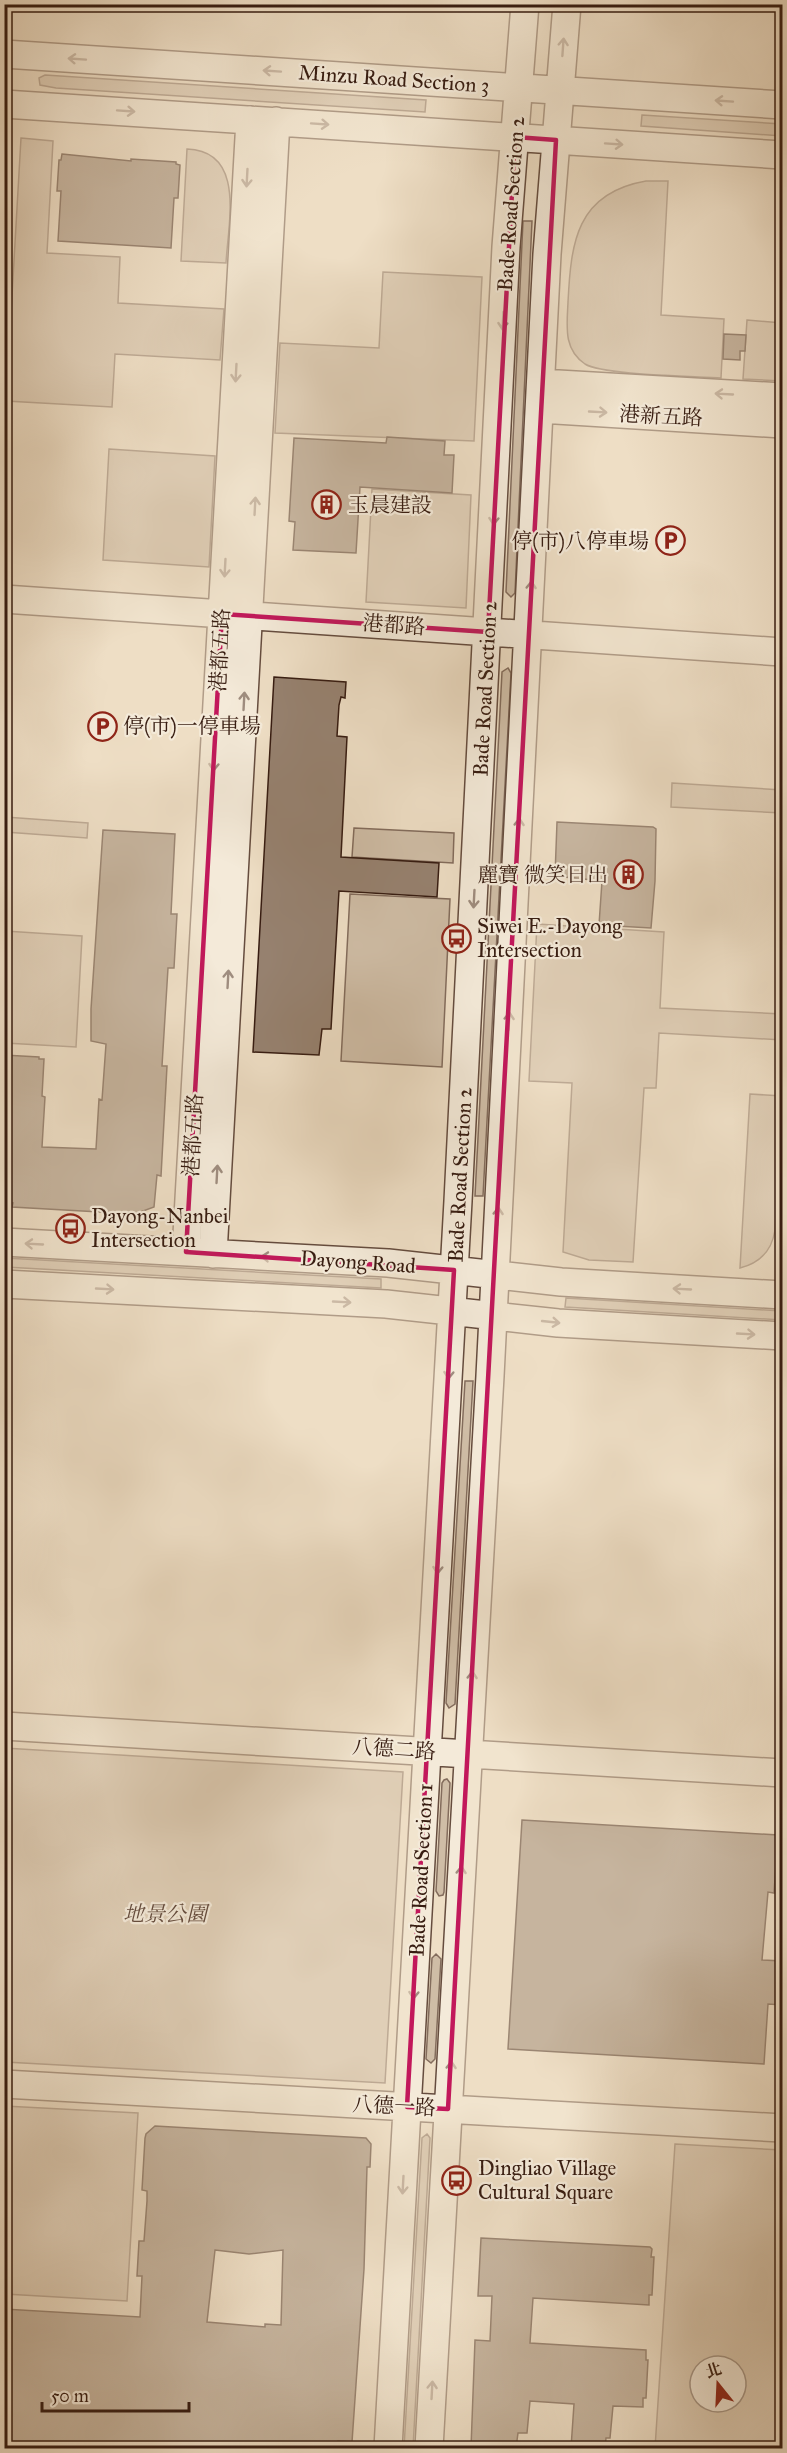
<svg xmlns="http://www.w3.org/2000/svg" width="787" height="2453" font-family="'IM FELL Great Primer','Noto Serif TC',serif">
<rect width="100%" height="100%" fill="#eedec5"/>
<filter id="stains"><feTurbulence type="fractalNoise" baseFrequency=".00333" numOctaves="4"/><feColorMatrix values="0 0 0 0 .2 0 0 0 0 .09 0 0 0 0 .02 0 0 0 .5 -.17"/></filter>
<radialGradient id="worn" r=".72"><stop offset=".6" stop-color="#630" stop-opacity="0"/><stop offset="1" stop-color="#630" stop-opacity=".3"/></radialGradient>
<path fill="#cfbda6" stroke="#836c5c" stroke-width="1.5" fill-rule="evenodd" d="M45,75L426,100L425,112L56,88L40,85L39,78Z
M642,115L782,124V136L641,126Z
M21,138L53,141L47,253L120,257L118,303L224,309L220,360L115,354L112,407L6,401Z
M187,149C246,151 228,223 226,263L181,261Z
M646,181H668L661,315L724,319L721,378C695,376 602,375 585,364C563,349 567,326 568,302C571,243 576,193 646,181Z
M523,221H532L515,593L511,597L506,592Z
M383,272L482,277L474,441L275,433L280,343L379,348Z
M747,320L782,323V381L743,379Z
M109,449L215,456L209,567L103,560Z
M372,489L471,495L466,608L366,602Z
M508,668L511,673L483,1196H475L502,672Z
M672,783L782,790V813L671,807Z
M5,817L88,823L87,838L5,832Z
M354,828L454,833L453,863L352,857Z
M350,894L450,899L442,1067L341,1061Z
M537,924L664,932L660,1008L782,1014V1040L659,1033L656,1088H644L633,1262L589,1260L563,1252L572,1083L529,1081Z
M5,931L82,936L76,1047L5,1043Z
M750,1094L782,1096L775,1230C772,1250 760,1263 740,1268Z
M5,1258L381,1279V1288L5,1267Z
M566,1298L782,1311V1320L565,1307Z
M465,1381H473L455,1704L449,1708L446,1703Z
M4,1748L403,1772L385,2083L5,2062Z
M447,1779L450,1783L444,1892L443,1895L439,1896L436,1891L442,1783L444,1780Z
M436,1954L441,1959L435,2059L431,2063L426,2059L432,1958Z
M4,2106L138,2113L127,2301L5,2294Z
M427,2134L430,2138L413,2448H404L422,2138Z
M675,2144L782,2150V2448H655ZM700,2366H736V2402H700Z"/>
<path fill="#96816f" stroke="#371c11" stroke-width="1.5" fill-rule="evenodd" d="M62,154L131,161V159L176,162V164L180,165L178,198H174L171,248L58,241L61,191H57L59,160H61Z
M724,334L746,335L745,351H740V360L723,359Z
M387,437L445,441L444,455H454L452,493L360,487L356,553L293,550L295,522L289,521L294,438L386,443Z
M274,677L346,682L345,698L341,697L339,705L337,736L347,737L341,857L439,863L437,897L339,891L331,1029H322L319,1055L253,1052Z
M557,822L653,827L656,829L655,881L651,928L599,925L602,881L555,876Z
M103,830L175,834L171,914H177L174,968H168L162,1066H167L161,1176L157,1175L154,1207L135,1214L12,1207L13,1203L4,1202V1055L39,1057V1059H44L42,1096L45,1097L42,1147L96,1149L99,1099L102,1100L106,1044L91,1041V1009Z
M522,1820L778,1835L774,1893L768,1892L762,1960L783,1961V2005L768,2004L764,2064L508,2049Z
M155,2126L366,2138L371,2144L370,2167H367L364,2269L352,2442L338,2441V2448H4V2309L140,2317L142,2276H137L139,2241H144L147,2201V2191L142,2190L145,2138L146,2134ZM215,2250L249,2254L283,2250L281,2325L265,2324V2327L207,2322Z
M481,2238L650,2247L652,2249L651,2257H654L652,2295H649V2305L533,2298L530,2343L646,2350V2360H648L646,2398H643V2407L613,2406L610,2438H606L605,2448H571L574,2404L530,2401L527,2433H518L516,2448H471L475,2340L490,2341L492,2296H478Z"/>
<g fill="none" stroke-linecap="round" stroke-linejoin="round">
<defs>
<path id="minor" d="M4,54L782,105
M4,104L782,155
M541,383L782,397
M540,409L782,424
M4,599L782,652
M4,1242L388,1263L561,1282L782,1295
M186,1252L250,120
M213,1254L276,121
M4,1284L386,1304L558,1323L782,1336
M4,1726L782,1773
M4,2084L782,2128
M388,2448L458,1201L506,247L525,4
M429,2448L490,1376L547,254L567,4"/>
</defs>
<use href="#minor" stroke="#654c3e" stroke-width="30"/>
<use href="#minor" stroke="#f4ead9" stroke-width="27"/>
</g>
<defs><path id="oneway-shaft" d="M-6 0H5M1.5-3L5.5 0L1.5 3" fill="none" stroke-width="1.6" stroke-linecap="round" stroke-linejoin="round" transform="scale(1.5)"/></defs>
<g stroke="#9f8d7f">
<use href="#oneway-shaft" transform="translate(563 47) rotate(-86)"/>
<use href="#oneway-shaft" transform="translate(77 59) rotate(-176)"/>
<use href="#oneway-shaft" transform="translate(272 71) rotate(-176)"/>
<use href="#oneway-shaft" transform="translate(724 101) rotate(-176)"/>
<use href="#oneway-shaft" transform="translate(126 111) rotate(4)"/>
<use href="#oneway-shaft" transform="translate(320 124) rotate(4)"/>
<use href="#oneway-shaft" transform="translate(614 144) rotate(4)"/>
<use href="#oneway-shaft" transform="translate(247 178) rotate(93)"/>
<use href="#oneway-shaft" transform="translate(503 321) rotate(93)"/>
<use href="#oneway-shaft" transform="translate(236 373) rotate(93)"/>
<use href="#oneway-shaft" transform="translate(724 394) rotate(-177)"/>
<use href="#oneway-shaft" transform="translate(598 412) rotate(3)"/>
<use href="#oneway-shaft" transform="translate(255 506) rotate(-87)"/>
<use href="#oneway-shaft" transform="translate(494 516) rotate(93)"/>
<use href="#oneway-shaft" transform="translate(225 568) rotate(93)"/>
<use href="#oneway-shaft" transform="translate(531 590) rotate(-87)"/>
<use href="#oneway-shaft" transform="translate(244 701) rotate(-87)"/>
<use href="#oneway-shaft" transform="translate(214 762) rotate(93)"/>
<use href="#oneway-shaft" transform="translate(519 827) rotate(-87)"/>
<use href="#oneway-shaft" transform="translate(474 899) rotate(93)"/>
<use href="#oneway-shaft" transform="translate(228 979) rotate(-87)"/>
<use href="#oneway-shaft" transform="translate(509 1021) rotate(-87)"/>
<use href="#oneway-shaft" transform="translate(217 1174) rotate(-87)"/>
<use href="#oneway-shaft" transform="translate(498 1216) rotate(-87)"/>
<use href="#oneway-shaft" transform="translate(34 1244) rotate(-177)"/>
<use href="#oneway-shaft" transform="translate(270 1257) rotate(-177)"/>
<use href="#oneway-shaft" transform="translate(105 1289) rotate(3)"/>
<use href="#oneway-shaft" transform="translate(682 1289) rotate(-177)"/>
<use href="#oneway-shaft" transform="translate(342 1302) rotate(3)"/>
<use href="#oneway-shaft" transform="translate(551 1322) rotate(6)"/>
<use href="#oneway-shaft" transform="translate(746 1334) rotate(3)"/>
<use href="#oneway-shaft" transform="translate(449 1370) rotate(93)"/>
<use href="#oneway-shaft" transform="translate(438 1565) rotate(93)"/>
<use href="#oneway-shaft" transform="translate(472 1680) rotate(-87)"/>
<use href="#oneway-shaft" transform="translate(461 1875) rotate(-87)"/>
<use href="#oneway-shaft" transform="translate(414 1990) rotate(93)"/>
<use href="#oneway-shaft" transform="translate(451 2070) rotate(-87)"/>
<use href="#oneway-shaft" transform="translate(403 2185) rotate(93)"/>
<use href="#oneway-shaft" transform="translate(432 2390) rotate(-87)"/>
</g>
<path d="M0 0H787V2453H0ZM515,137L556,140L448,2109L407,2107L454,1270L186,1252L222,614L488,632Z" fill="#eedec5" fill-opacity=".55" fill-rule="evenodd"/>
<path fill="none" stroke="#c2185b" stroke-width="4.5" stroke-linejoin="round" d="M515,137L556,140L448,2109L407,2107L454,1270L186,1252L222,614L488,632Z"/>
<defs>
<symbol id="building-ring" viewBox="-11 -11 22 22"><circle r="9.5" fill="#f4ead9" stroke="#8f2418" stroke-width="1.5"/><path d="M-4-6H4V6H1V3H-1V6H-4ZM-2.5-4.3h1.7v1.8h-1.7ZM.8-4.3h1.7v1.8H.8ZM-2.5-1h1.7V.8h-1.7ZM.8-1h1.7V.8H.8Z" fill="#8f2418"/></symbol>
<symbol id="parking-ring" viewBox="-11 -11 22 22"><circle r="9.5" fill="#f4ead9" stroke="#8f2418" stroke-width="1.5"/><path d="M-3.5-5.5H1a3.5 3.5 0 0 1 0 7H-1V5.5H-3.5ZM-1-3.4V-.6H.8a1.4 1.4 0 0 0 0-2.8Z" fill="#8f2418"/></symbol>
<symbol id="bus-ring" viewBox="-11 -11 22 22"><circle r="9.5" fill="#f4ead9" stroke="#8f2418" stroke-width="1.5"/><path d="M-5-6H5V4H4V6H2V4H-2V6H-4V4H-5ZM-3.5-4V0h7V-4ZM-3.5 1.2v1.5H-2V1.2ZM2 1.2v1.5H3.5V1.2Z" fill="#8f2418"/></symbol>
</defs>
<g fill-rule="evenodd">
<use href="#building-ring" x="310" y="488" width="33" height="33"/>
<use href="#parking-ring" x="654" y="524" width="33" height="33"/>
<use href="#parking-ring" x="86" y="710" width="33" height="33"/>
<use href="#building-ring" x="612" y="858" width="33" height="33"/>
<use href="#bus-ring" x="440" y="922" width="33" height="33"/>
<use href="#bus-ring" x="54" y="1212" width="33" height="33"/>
<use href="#bus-ring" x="440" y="2164" width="33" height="33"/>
</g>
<g text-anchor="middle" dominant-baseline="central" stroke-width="4.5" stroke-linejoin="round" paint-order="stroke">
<g font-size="21" fill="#371c11" stroke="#f4ead9">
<text transform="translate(394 79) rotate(4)">Minzu Road Section 3</text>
<text transform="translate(511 204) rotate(-86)">Bade Road Section 2</text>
<text transform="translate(661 416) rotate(3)">港新五路</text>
<text transform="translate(394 625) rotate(4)">港都路</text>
<text transform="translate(220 650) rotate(-87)">港都五路</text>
<text transform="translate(485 689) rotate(-87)">Bade Road Section 2</text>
<text transform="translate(193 1135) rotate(-87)">港都五路</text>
<text transform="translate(460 1175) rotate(-87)">Bade Road Section 2</text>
<text transform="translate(358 1262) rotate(4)">Dayong Road</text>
<text transform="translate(394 1749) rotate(4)">八德二路</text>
<text transform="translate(421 1870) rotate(-87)">Bade Road Section 1</text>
<text transform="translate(394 2106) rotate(3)">八德一路</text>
</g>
<g font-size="21" fill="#371c11" stroke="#f4ead9" text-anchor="start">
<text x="348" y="505">玉晨建設</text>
<text x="649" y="541" text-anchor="end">停(市)八停車場</text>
<text x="123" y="726">停(市)一停車場</text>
<text x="608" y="875" text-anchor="end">麗寶 微笑日出</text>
<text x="477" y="926">Siwei E.-Dayong<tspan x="477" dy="24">Intersection</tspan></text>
<text x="91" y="1216">Dayong-Nanbei<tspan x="91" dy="24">Intersection</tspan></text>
<text x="478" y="2168">Dingliao Village<tspan x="478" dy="24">Cultural Square</tspan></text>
</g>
<g font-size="21" font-style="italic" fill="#654c3e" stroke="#f4ead9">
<text x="165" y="1914">地景公園</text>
</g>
</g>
<rect width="787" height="2453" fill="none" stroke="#eedec5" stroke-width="24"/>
<rect x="6" y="6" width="775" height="2441" fill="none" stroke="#371c11" stroke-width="3"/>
<rect x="12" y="12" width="763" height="2429" fill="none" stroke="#371c11" stroke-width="1.5"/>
<g transform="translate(718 2384) rotate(342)"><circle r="28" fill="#f4ead9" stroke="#a89889" stroke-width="1.5"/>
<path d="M0-4.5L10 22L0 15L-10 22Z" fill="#8f2418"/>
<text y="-9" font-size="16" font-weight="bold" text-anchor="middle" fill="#371c11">北</text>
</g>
<path d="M42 2402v9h147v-9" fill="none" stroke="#371c11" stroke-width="3"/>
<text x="51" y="2402" font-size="18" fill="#371c11" stroke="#f4ead9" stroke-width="4.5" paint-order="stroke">50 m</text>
<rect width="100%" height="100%" filter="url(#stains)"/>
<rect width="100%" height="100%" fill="url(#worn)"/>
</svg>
